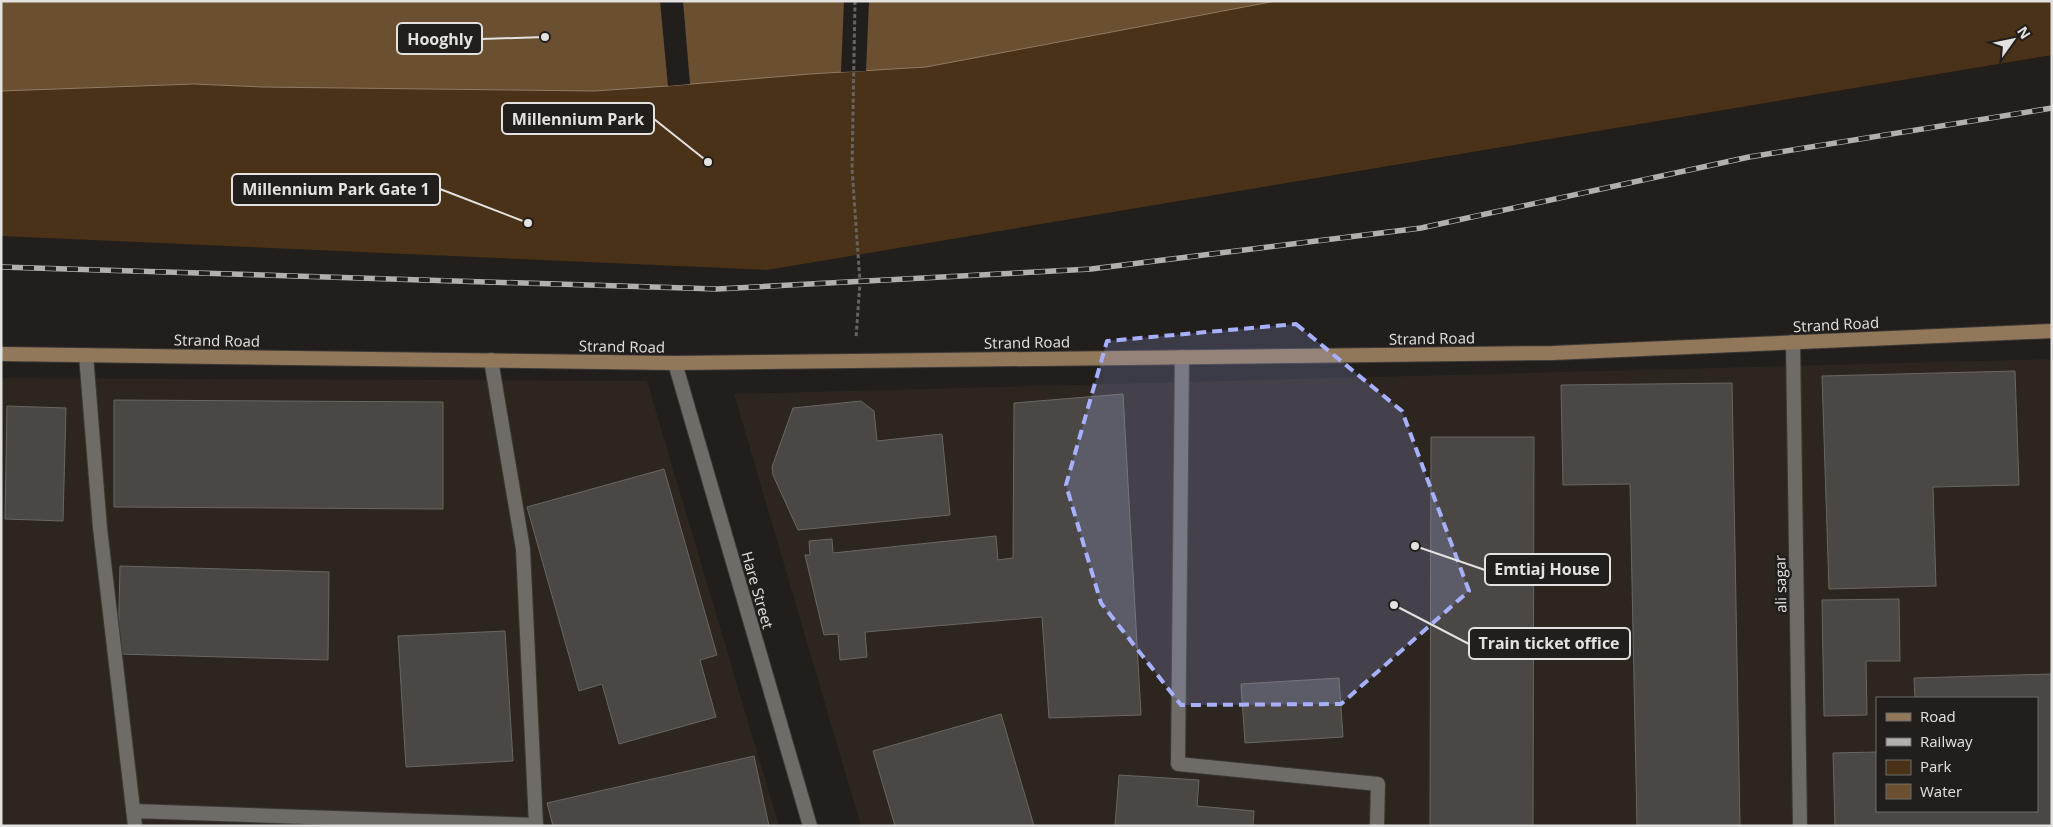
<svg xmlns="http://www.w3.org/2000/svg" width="2053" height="827" font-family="'Open Sans',sans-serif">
<rect width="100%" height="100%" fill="#211e1c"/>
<path fill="#2d261e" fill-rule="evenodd" d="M2052,359V826H861L734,394ZM1877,698H2037V811H1877Z
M1,378L647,381L779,826H1Z"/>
<path fill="#493217" d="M1276,1H2052V55L767,270L1,236V88L841,72L1010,51Z"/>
<path fill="#6a4f30" stroke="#8f7b65" d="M1,1H1276L926,67L810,74L668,86L594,91L262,87L194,84L1,91Z"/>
<path fill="#211e1c" d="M660,1H683L690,84L668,86Z
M844,1H869L866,71L841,72Z"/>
<path fill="#4a4744" stroke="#6a6663" d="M2015,371L2019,485L1933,487L1936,586L1829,589L1822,376Z
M1732,383L1740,826H1637L1630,484L1563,485L1561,385Z
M1123,394L1141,715L1049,718L1042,617L865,632L867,657L840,660L838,634L824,635L805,555H810L809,541L832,539L833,553L996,536L998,560L1013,558L1014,403Z
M114,400L443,402V509L114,507Z
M861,401L874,411L877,441L942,434L950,515L798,530L773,475L772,467L793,408Z
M7,406L66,408L63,521L5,519Z
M1431,437H1534L1533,826H1430Z
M664,469L717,655L700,660L716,717L619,744L602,684L579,691L527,507Z
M120,566L329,572L328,660L118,654Z
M1899,599L1900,661H1866L1867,715L1824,716L1822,600Z
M505,631L513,761L406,767L398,636Z
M2052,674V826H1835L1833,753L1877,752V811H2037V698H1915L1914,678Z
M1339,678L1343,737L1245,743L1241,684Z
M1001,714L1034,826H895L873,751Z
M754,756L769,826H553L547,803Z
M1119,775L1199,780L1197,806L1254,811L1253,826H1115Z"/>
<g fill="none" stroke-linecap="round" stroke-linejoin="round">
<defs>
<path id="service" d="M86,355L100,528L135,826
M1182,357L1178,764L1378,784L1377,826
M133,811L536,825L523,549L491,360"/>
<path id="minor" d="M1793,342L1800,826"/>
<path id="tertiary" d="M675,363L810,826"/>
<path id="secondary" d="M1,354L675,363L854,361L1553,353L2052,331"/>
</defs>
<use href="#service" stroke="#3b3836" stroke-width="16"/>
<use href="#minor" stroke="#3b3836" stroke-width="16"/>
<use href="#tertiary" stroke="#3b3836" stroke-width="16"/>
<use href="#secondary" stroke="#3b3836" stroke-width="16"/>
<path stroke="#666361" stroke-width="3" stroke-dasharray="4 2.5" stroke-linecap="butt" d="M855,1L852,169L860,282L856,338"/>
<use href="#service" stroke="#6f6c68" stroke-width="14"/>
<use href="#minor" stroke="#6f6c68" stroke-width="14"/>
<use href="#tertiary" stroke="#6f6c68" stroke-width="14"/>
<use href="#secondary" stroke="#91785a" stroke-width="14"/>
<defs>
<path id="rail" d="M1,267L717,289L1091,269L1421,228L1749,157L2052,108"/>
</defs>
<use href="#rail" stroke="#b2b0ae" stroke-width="5.5"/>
<use href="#rail" stroke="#211e1c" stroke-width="4" stroke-dasharray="11" stroke-linecap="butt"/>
</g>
<path fill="#a7b0fc" fill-opacity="0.2" stroke="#a7b0fc" stroke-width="4" stroke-dasharray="10 6" stroke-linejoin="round" d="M1296,324L1402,411L1469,591L1341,704L1181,705L1101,603L1066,485L1107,341Z"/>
<g text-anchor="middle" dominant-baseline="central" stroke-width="5" stroke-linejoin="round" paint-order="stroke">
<g font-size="15" fill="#e4e2e0" stroke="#211e1c">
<text transform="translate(1836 324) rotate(-3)">Strand Road</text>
<text transform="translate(1432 338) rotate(-1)">Strand Road</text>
<text transform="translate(217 340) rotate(1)">Strand Road</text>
<text transform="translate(1027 342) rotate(-1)">Strand Road</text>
<text transform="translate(622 346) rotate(1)">Strand Road</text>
<text transform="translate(1780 584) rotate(-91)">ali sagar</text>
<text transform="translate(758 590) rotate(74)">Hare Street</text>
</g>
</g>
<path fill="none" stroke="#e4e2e0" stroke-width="2" d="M545 37L482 39M708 162L654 119M528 223L440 189M1415 546L1485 570M1394 605L1469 644"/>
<g fill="#e4e2e0" stroke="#211e1c" stroke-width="2">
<circle cx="545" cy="37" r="5"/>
<circle cx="708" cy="162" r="5"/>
<circle cx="528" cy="223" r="5"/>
<circle cx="1415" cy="546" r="5"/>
<circle cx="1394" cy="605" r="5"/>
</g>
<g fill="#211e1c" stroke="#e4e2e0" stroke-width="2">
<rect x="397" y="23" width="85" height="31" rx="5"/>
<rect x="502" y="103" width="152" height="31" rx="5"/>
<rect x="232" y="174" width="208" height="31" rx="5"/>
<rect x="1485" y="554" width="125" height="31" rx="5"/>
<rect x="1469" y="628" width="161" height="31" rx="5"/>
</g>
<g font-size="16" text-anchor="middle" font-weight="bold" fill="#e4e2e0">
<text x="440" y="45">Hooghly</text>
<text x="578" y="125">Millennium Park</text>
<text x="336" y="195">Millennium Park Gate 1</text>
<text x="1547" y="575">Emtiaj House</text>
<text x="1549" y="649">Train ticket office</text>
</g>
<rect width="2053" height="827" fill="none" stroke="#e4e2e0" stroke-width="5"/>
<rect x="1876" y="697" width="162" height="115" fill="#211e1c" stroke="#6f6c6a"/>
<rect x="1886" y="713" width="25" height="8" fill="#91785a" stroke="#6f6c6a"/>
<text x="1920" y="722" font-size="15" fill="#e4e2e0">Road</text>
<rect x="1886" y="738" width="25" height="8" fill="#b2b0ae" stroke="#6f6c6a"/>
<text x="1920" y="747" font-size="15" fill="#e4e2e0">Railway</text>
<rect x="1886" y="760" width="25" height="15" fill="#493217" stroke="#6f6c6a"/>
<text x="1920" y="772" font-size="15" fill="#e4e2e0">Park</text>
<rect x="1886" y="784" width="25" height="15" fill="#6a4f30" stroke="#6f6c6a"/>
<text x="1920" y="797" font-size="15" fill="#e4e2e0">Water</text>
<g transform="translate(2013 40) rotate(57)" stroke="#211e1c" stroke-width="4" paint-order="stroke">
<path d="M0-4L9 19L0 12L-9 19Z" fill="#e4e2e0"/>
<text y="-8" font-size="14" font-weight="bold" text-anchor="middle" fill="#e4e2e0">N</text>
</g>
</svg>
